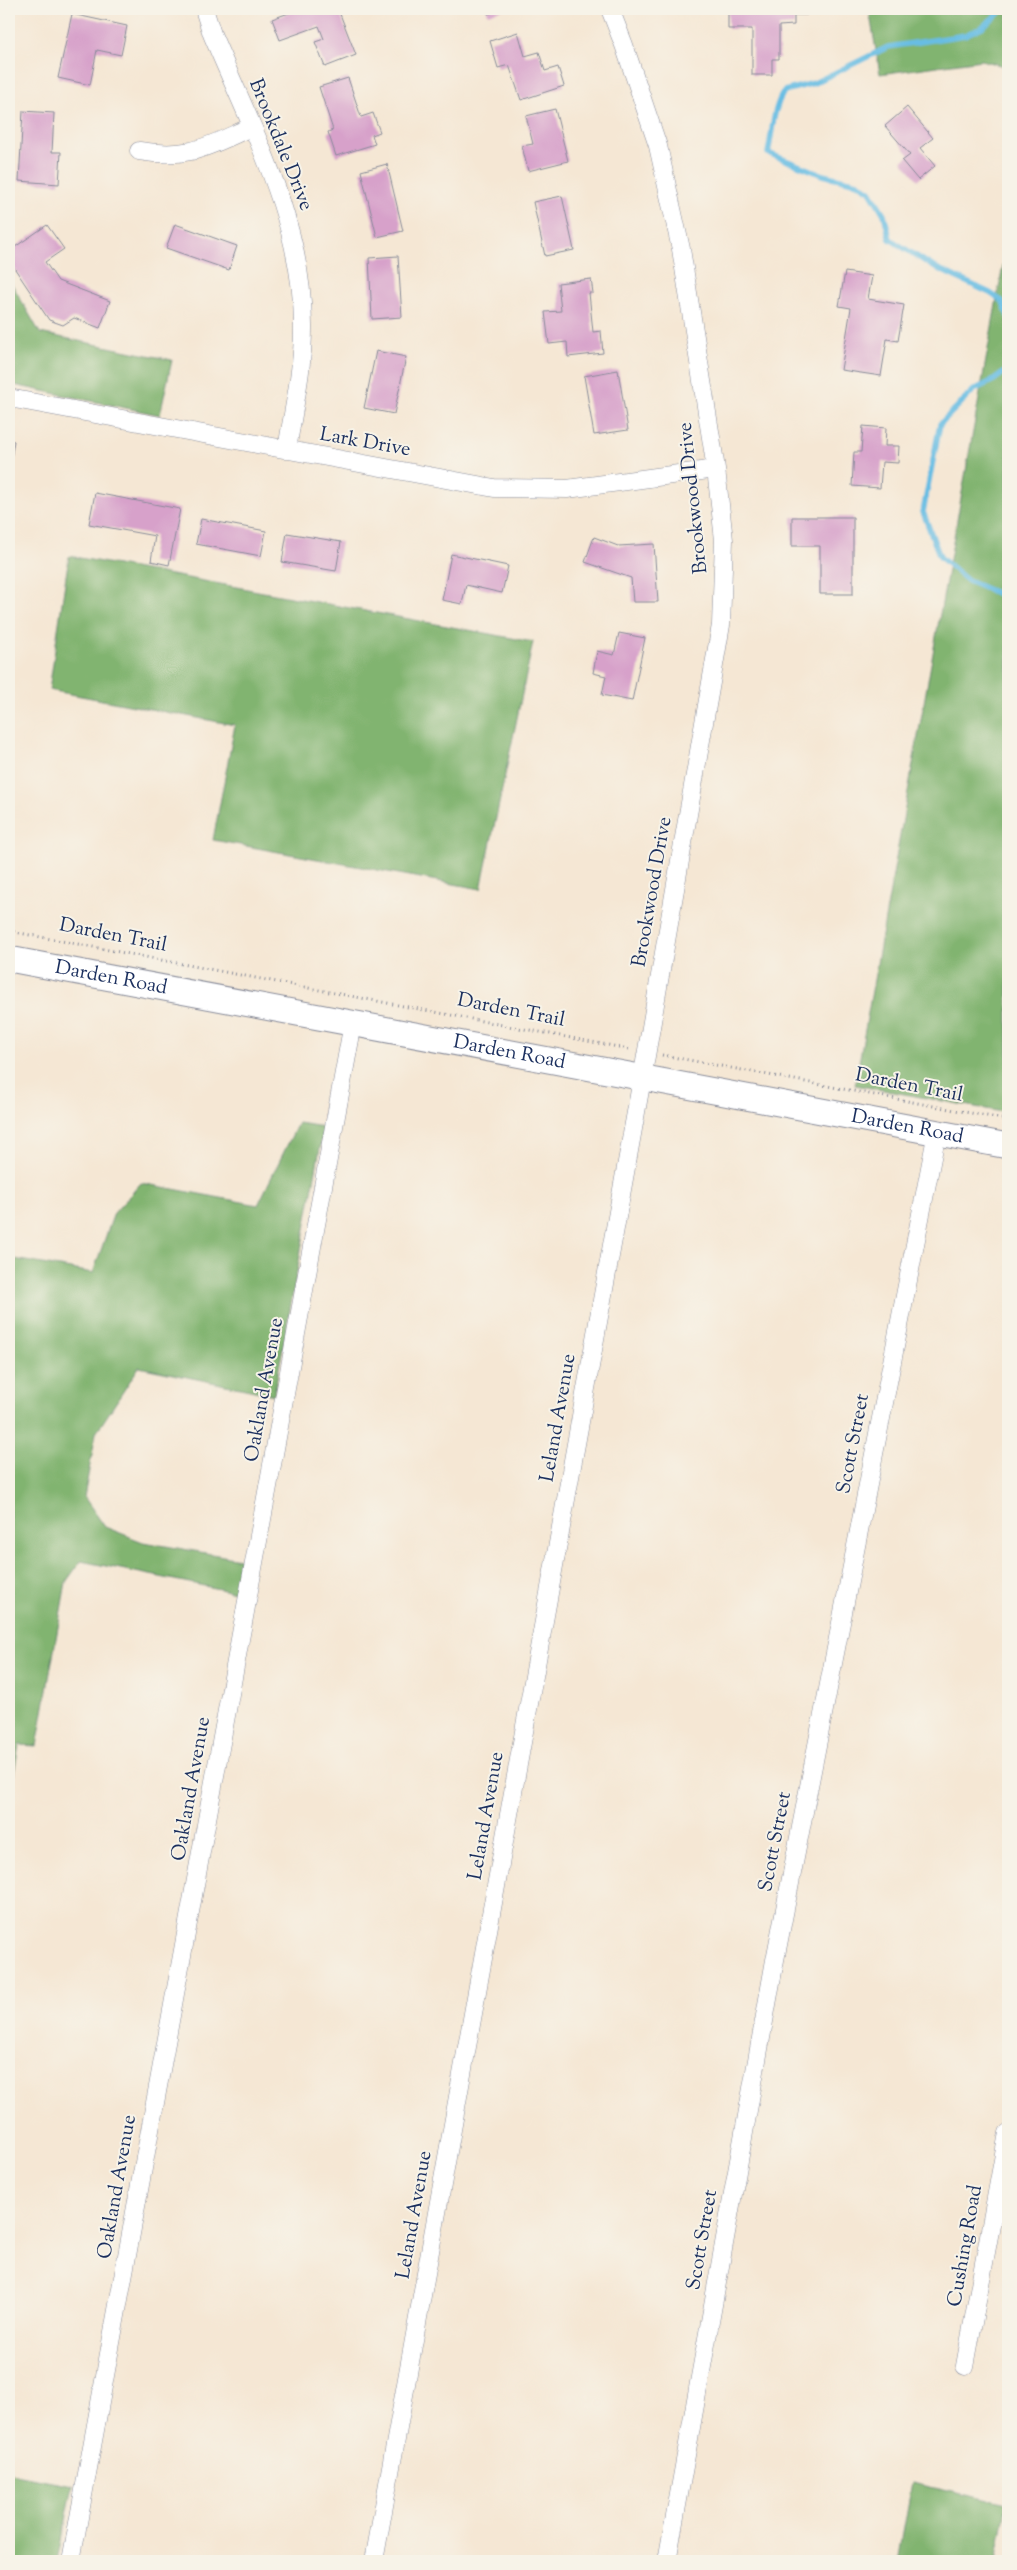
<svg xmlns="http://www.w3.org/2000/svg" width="1017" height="2570" font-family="'Sorts Mill Goudy',serif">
<rect width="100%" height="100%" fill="#f7f3e8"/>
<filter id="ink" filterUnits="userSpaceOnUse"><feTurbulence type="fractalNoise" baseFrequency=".02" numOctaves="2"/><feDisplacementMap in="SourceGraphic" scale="10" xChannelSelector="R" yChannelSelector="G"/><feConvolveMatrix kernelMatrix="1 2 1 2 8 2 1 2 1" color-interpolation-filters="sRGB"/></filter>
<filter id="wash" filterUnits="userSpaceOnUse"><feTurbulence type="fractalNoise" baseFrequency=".0096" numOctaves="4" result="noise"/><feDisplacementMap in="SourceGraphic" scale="20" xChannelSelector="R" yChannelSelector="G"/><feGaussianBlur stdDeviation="1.12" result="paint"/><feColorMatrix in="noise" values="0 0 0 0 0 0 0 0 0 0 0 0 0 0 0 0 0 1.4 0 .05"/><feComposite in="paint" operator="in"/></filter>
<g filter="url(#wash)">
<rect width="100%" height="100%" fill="#f5e7d4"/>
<path fill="#81b46f" stroke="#4e7266" d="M869,9H1008V67L981,60L880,74Z
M1008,238V1113L855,1085Z
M9,279L40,333L172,360L160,415L9,384Z
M69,556L533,642L481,889L213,840L235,725L49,690Z
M298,1123L324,1127L274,1395L139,1367L96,1433L84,1497L105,1527L143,1542L240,1559L234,1592L81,1561L66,1582L37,1746L19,1745L9,1801V1258L93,1273L114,1213L141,1183L258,1205Z
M9,2473L73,2485L58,2561H9Z
M912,2483L1007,2504L996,2561H898Z"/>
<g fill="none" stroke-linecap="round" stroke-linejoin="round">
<path stroke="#67bde3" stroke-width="5.5" d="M1004,9L982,27L965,35L888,47L814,83L784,91C772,111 773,130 768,153L823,175L858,183L870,191L884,214L890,239L932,266L990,293L1002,301L1008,316
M1008,367L1006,371L994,380L974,390L940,424L923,512L940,557L968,581L1008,598"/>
</g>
<g id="blocks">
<path fill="#d7a1ca" d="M300,9H338L356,55L325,67L315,42L324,39L319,26L280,40L272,19Z
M487,9H504L488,14Z
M728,9H807V15H794V25L779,26V59H772V75H752V29H728Z
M72,14L127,26L121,55L97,50L90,85L58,78Z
M518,32L525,56L539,52L545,71L558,67L564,86L521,100L509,65L498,68L490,41Z
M348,78L361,117L373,113L380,132L372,135L375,144L336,156L328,132L333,130L319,87Z
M907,107L933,138L920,148L935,166L918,180L902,161L910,155L885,126Z
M555,109L568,161L528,171L522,146L533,144L526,116Z
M23,111L54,113L52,152H61L59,184L19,181Z
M387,164L403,231L377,237L361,171Z
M562,196L574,250L545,256L533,202Z
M175,224L237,246L229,270L166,248Z
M47,225L64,249L45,262L58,281L110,301L100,328L74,318L63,325L49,320L9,260L12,249Z
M398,256L402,317L372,319L369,258Z
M845,272L872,276L868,299L904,305L898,341L887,339L881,376L841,370L851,308L839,306Z
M591,279L593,293H589L593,332L601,331L603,353L568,357L567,342L549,344L545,312L561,311L558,283Z
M376,351L406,357L394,414L364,408Z
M618,370L628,430L594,435L584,376Z
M863,426L886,428L885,446H899L898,463L882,462L880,488L852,486L854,452H861Z
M9,440L14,441L10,466H9Z
M95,493L180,509L169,565L151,561L155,536L89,524Z
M792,517H853V594H820V546H792Z
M201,519L266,531L261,556L196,544Z
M287,533L341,542L336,571L282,562Z
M594,537L618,546L654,544L658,602H633L631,578L585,562Z
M451,554L508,566L502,593L466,585L462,604L442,600Z
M619,633L645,638L632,701L602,695L606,676L593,673L597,651L614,655Z"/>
</g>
</g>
<g filter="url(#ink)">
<use href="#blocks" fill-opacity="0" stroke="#888b99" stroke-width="1"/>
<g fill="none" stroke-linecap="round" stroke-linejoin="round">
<defs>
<path id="street" d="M204,9L212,34C252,129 304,224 303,329C303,370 293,410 287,450
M139,151C190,159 206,147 251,127
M9,398L494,488L567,489L716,469
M965,2366L1008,2133
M71,2561L353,1023
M374,2561L642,1079L721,625L724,540L716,469L681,249L658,146L624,45L610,9
M667,2561L775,1960L937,1132"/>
<g id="secondary">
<path id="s1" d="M9,959L1008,1146"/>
</g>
</defs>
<use href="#street" stroke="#888b99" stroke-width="19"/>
<use href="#secondary" stroke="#888b99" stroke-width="27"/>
<path stroke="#888b99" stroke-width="3" stroke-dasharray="1 4" stroke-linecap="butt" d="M9,931L629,1049
M662,1055L1008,1120"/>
<use href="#street" stroke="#fff" stroke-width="18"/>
<use href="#secondary" stroke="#fff" stroke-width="25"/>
</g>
</g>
<g text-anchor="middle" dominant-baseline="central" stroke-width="4" stroke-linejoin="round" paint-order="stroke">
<g font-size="20" fill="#1b2f5e" stroke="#f7f3e8">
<text transform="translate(280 145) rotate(68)">Brookdale Drive</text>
<text transform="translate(365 443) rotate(10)">Lark Drive</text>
<text transform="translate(694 498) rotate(-96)">Brookwood Drive</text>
<text transform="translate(653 892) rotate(-80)">Brookwood Drive</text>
<text transform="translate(113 936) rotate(11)">Darden Trail</text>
<text stroke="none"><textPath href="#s1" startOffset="104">Darden Road</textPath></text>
<text transform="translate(511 1011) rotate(11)">Darden Trail</text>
<text stroke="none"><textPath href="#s1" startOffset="509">Darden Road</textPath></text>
<text transform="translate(909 1086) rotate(11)">Darden Trail</text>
<text stroke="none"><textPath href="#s1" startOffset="914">Darden Road</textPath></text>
<text transform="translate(265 1390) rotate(-80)">Oakland Avenue</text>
<text transform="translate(559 1418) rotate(-80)">Leland Avenue</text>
<text transform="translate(854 1444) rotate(-79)">Scott Street</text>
<text transform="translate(192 1789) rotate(-80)">Oakland Avenue</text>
<text transform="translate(487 1816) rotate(-80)">Leland Avenue</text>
<text transform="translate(776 1842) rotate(-79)">Scott Street</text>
<text transform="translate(118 2187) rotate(-80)">Oakland Avenue</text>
<text transform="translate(415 2215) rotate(-80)">Leland Avenue</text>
<text transform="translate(703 2240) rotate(-80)">Scott Street</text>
<text transform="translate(966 2246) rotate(-80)">Cushing Road</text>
</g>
</g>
<rect width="1017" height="2570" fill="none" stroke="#f7f3e8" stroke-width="30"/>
</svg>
